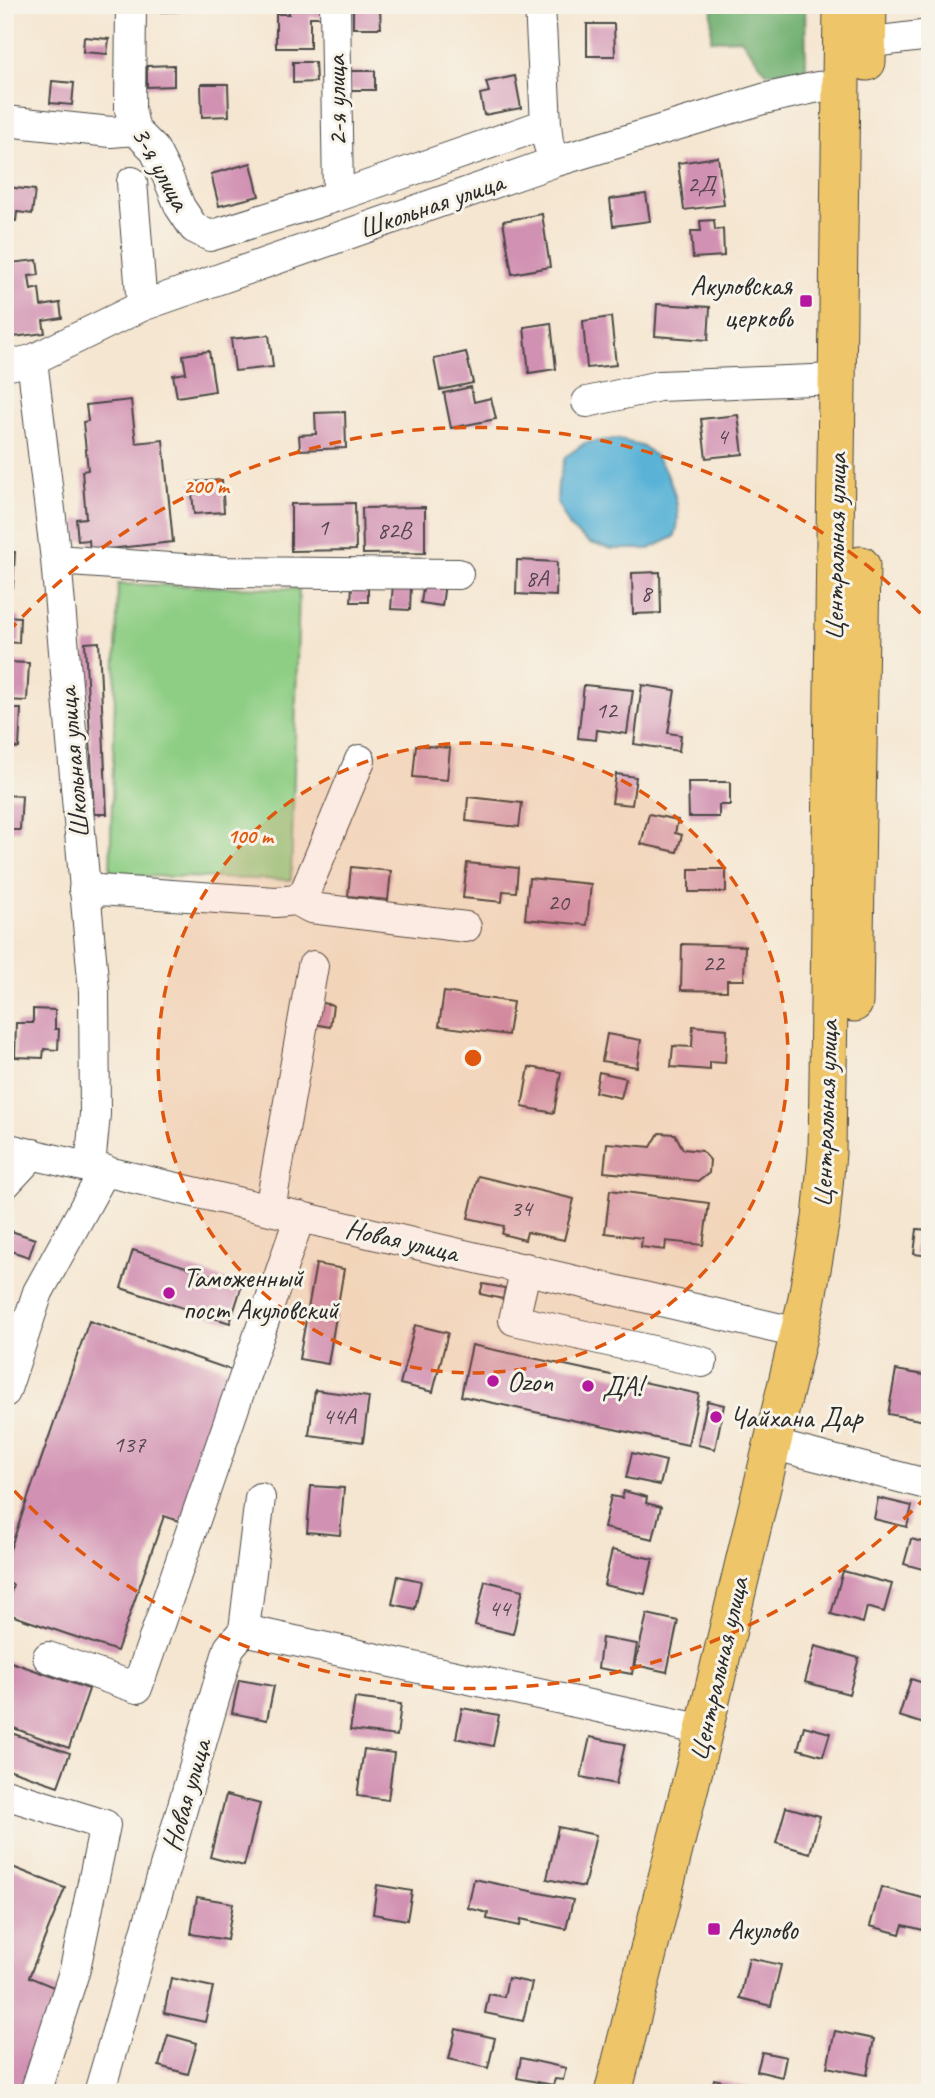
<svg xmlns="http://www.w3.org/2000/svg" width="935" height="2098" font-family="Caveat,sans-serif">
<rect width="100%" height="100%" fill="#f7f3e8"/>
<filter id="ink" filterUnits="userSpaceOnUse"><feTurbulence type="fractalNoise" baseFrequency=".0143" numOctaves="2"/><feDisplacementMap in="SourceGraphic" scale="14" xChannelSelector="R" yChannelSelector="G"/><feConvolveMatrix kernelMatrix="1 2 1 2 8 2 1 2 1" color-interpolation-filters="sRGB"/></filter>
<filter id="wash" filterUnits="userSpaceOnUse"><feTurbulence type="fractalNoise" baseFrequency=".00686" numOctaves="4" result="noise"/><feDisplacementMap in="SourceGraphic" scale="28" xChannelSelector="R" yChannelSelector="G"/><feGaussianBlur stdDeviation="1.57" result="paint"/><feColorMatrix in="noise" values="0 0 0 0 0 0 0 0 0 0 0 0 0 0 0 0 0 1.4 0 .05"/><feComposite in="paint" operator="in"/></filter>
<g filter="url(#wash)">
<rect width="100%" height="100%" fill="#f5e6d1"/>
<path fill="#8ece84" stroke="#5c7c58" stroke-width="2" d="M118,584L299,589L291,880L110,875Z"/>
<path fill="#72b172" stroke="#4e6e4e" stroke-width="2" d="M712,5H805L806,69L767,73L741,39L711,40Z"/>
<path fill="#5ab3d7" stroke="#426f81" stroke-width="2" d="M616,439C626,442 641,444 648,450C670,467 685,513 674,537L649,549H612L590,543L571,529L557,502L558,484L565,457L585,443Z"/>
<g id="blocks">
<path fill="#d191b2" d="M152,5H184V11L152,12Z
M289,5H324V17H310V48H276V14H289Z
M353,9H380L381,28H353Z
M587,24H614L615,56H587Z
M84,37L109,39L107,54L83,52Z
M293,62H315L316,82L293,83Z
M174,65V86L147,87V66Z
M350,71H375V90H350Z
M515,76L521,108L484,115L480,94L489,92L486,82Z
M52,81L74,83L72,105L50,103Z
M201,84H228L229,116L202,117Z
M718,157L724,205L684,210L678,163Z
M251,163L259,196L219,206L211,174Z
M5,187L35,190L32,214L17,212L16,221L5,220Z
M646,194L650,221L613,226L610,199Z
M542,214L550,267L512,274L503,221Z
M714,220L715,230L723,229L724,256L693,258L691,231H701L700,221Z
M37,260L39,275L29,276L31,290L39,288L41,306L60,303L62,318L43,321L45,333L5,338V272L11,271L9,263Z
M657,304L710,307L708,340L655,336Z
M611,317L616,365L587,368L583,321Z
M551,323L556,369L529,373L524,327Z
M269,335L273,367L235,371L231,339Z
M209,351L215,391L177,397L173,375L186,373L183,355Z
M466,352L473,383L440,390L434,359Z
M471,387L474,402L491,398L496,419L451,428L444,393Z
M131,400L136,443L163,440L173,542L90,551L89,540L78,541L76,519L86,518L82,471L88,470L83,422L88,421L86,405Z
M345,412L346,448L300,450L299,435L316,434L315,413Z
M738,415L743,454L706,458L701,419Z
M926,436H930V476H926Z
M5,446H7L10,486H5Z
M222,480L224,512L194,514L191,482Z
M355,503L356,550L291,551V504Z
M425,507V553L363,554L362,508Z
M5,552H15L13,588H5Z
M517,560L557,562L556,596L516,594Z
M660,572L661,613L633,614L632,573Z
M424,580L445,583L442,606L421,603Z
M393,584L411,585L410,610L391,609Z
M352,586L368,587V602H351Z
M5,616L20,617L19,643L5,642Z
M99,642L107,814H94L85,643Z
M5,662L29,663L27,701L5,700Z
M584,685L633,690L627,734L597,730L596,740L578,738Z
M642,685L675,690L668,733L681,735L679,751L634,744Z
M5,709H21L19,748L5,747Z
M416,745L450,748L447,780L413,777Z
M616,774L636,777L632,805L612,803Z
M688,782H730V805H719V817H689Z
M5,795L22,796L20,830H5Z
M468,797L522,803L519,827L466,821Z
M649,814L678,820L675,833L682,835L677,852L641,844Z
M467,863L518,868L516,892L503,891L502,902L463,898Z
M351,867L391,871L388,900L348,896Z
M689,869H726V892H689Z
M529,878L591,884L587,925L525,919Z
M682,944L745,946L744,980H727V991L681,990Z
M444,992L513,1002L508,1035L439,1026Z
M925,993H930V1032H925Z
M317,1002L333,1005L330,1027L314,1024Z
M33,1009L55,1010V1029H59L58,1050L44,1049L43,1058L15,1057L16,1023H33Z
M693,1026L727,1029L725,1063L710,1062V1070L671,1067L673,1046L692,1047Z
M607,1034L641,1040L637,1067L602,1061Z
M928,1066H930V1099H926Z
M529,1067L561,1072L554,1113L522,1107Z
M599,1072L626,1078L621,1098L595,1092Z
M659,1133L675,1134L683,1149L702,1151L710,1160L709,1173L699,1181L604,1172L607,1143L651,1147Z
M478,1176L574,1199L564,1240L527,1232L525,1240L502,1234L504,1226L468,1218Z
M610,1190L709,1203L703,1245L666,1241L665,1250L641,1247L642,1238L605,1233Z
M5,1229L35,1239L29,1257L5,1249Z
M917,1229L930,1230V1256L914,1254Z
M133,1250L242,1285L230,1323L121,1288Z
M316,1264L344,1269L328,1364L299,1359Z
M483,1284L505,1288L503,1299L480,1294Z
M89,1321L237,1372L185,1523L164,1516L117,1651L5,1613L13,1585L5,1582V1564Z
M415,1325L448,1333L433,1392L400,1384Z
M472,1345L699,1394L688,1445L461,1396Z
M896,1370L930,1376V1422L888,1414Z
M315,1390L369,1397L363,1442L309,1435Z
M707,1401L724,1405L715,1449L698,1445Z
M632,1453L666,1461L660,1485L626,1478Z
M311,1486L344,1488L340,1535L307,1532Z
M624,1491L647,1497L646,1503L661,1507L653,1539L604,1528L611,1496L622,1498Z
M878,1498L912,1506L907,1527L874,1519Z
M911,1539L930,1544V1571L904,1564Z
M612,1550L653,1559L645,1594L604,1585Z
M843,1571L892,1584L884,1612L867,1607L863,1623L831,1614Z
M398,1576L421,1581L415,1609L392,1604Z
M485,1581L523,1590L513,1634L475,1625Z
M647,1614L678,1621L667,1672L635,1665Z
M602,1638L637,1644L632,1674L598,1668Z
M815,1646L859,1658L849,1694L805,1682Z
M5,1660L89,1689L69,1748L5,1725Z
M911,1679L930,1685V1726L899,1716Z
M239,1680L274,1686L267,1720L232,1713Z
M355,1698L401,1704L397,1736L350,1730Z
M462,1708L499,1715L493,1746L456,1738Z
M804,1726L830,1733L823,1756L798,1749Z
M5,1731L70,1753L58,1786L5,1768Z
M590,1737L625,1744L616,1784L581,1777Z
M364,1749L394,1753L388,1800L357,1796Z
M226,1795L260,1804L244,1866L210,1857Z
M786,1807L820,1816L810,1853L776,1843Z
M558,1827L596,1835L584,1887L547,1879Z
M5,1864L65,1888L29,1977L61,1990L20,2093H5Z
M474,1879L573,1900L566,1929L521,1919L520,1926L487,1919L488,1913L468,1908Z
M377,1885L412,1891L407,1920L373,1914Z
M881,1887L930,1900L923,1930L903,1925L900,1934L870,1926Z
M197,1897L233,1903L227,1940L191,1934Z
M749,1958L781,1965L771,2006L740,1998Z
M171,1978L213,1987L205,2022L164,2013Z
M508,1978L532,1983L523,2021L485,2013L489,1994L504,1997Z
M456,2029L495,2038L488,2068L449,2059Z
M835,2031L874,2039L867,2075L827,2067Z
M168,2035L197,2043L188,2074L159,2066Z
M762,2052L786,2057L782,2077L757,2071Z
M521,2058L566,2068L563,2080L555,2079L553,2085L517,2078Z
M714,2079L766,2092V2093H711Z"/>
</g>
</g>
<g filter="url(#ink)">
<use href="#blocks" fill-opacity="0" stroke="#494744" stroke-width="2"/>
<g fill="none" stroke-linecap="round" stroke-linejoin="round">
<defs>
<path id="minor" d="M131,5L130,109L135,130L154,149L167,175L180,207L194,228L210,236L338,196L546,124L548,142L554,162
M335,5L338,196
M540,5L546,124
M847,45L930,35
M5,121L111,132L135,130
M132,182L142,306
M32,360L56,560L94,991L95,1114L90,1166
M5,366L32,360L142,306L554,162L763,99L818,87L842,85
M587,402L659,386L838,379
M56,560L227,572L458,574
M84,889L276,902L296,900L305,892L360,760
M296,900L311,908L466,927
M5,1148L798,1333
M5,1184L33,1154
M270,1209L313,966
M526,1268L514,1320L702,1362
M5,1392L38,1292L105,1170
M771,1444L930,1485
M244,1630L704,1730
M48,1657L137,1688L300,1216
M5,1794L105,1825L75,1969L35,2093
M99,2093L229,1648L244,1630L260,1498"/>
<path id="major" d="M867,62L868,5
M854,1003L861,565
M613,2093L704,1730L806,1303L821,1219L827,1153L842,5"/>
</defs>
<use href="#minor" stroke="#494744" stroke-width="32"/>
<use href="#major" stroke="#494744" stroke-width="39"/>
<use href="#minor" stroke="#fff" stroke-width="30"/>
<use href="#major" stroke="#eec569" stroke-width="37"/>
</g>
</g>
<circle cx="473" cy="1058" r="315" fill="#df570e" fill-opacity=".12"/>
<g fill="none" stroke="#df570e" stroke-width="3.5" stroke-dasharray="12 9">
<circle cx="473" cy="1058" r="315"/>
<path d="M927 1496A631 631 0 0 1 8 1484M8 632A631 631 0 0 1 927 620"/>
</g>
<g fill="#b5179e" stroke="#f7f3e8" stroke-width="2.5">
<rect x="799" y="294" width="14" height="14" rx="3.5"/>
<circle cx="169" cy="1293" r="7"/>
<circle cx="493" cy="1381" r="7"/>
<circle cx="588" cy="1386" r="7"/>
<circle cx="716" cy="1417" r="7"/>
<rect x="707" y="1922" width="14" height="14" rx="3.5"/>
</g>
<g text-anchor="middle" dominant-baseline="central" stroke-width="6" stroke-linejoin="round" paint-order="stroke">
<g font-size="24" fill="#54444d">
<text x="701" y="184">2Д</text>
<text x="722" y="436">4</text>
<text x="323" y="527">1</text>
<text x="394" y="530">82В</text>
<text x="537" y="578">8А</text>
<text x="646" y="593">8</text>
<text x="606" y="710">12</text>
<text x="558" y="902">20</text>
<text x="713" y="963">22</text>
<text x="521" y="1208">34</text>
<text x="339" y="1416">44А</text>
<text x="129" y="1444">137</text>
<text x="499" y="1608">44</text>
</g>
<g font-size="28" fill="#2b2b2b" stroke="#f7f3e8">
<text transform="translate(336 101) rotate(-91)">2-я улица</text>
<text transform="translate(161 168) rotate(61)">3-я улица</text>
<text transform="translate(431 205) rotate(-19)">Школьная улица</text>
<text transform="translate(835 547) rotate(-89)">Центральная улица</text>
<text transform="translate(73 763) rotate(-95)">Школьная улица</text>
<text transform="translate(825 1114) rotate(-88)">Центральная улица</text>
<text transform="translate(402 1240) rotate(13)">Новая улица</text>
<text transform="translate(718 1669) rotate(-77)">Центральная улица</text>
<text transform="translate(186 1795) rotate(-74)">Новая улица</text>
</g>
<g font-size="28" fill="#2b2b2b" stroke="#f7f3e8" text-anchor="start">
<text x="792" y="285" text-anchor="end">Акуловская<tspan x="792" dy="32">церковь</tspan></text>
<text x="183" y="1277">Таможенный<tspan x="183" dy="32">пост Акуловский</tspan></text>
<text x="507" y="1381">Ozon</text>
<text x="602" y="1386">ДА!</text>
<text x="730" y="1417">Чайхана Дар</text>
<text x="728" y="1929">Акулово</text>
</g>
</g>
<circle cx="473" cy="1058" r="10" fill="#df570e" stroke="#f7f3e8" stroke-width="3.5"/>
<g font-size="21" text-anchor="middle" font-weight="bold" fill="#df570e" stroke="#f7f3e8" stroke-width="6" stroke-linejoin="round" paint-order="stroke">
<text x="206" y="493">200 m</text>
<text x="250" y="843">100 m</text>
</g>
<rect width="935" height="2098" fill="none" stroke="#f7f3e8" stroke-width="28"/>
</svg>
